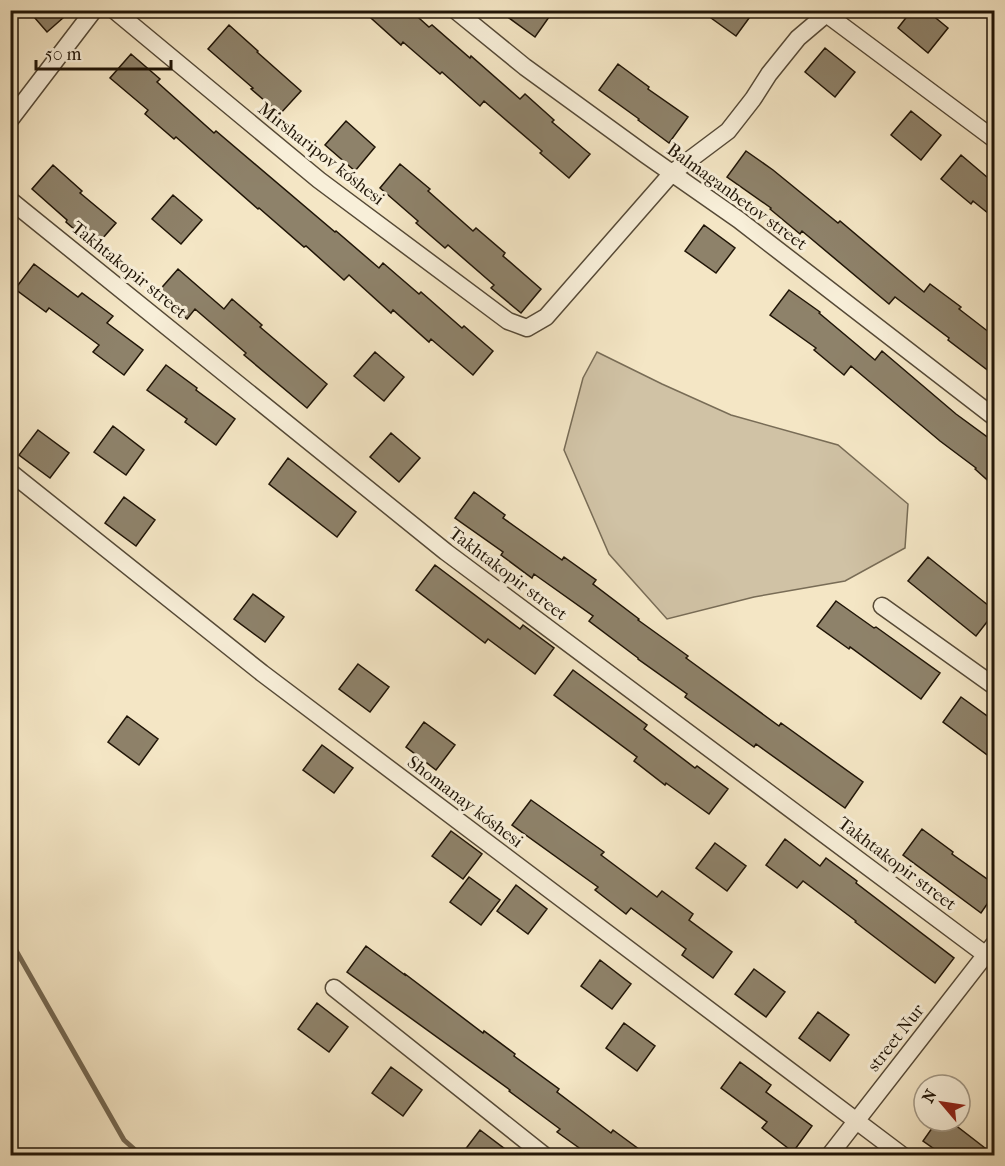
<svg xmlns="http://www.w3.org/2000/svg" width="1005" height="1166" font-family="'IM FELL French Canon',serif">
<rect width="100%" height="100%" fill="#f4e6c5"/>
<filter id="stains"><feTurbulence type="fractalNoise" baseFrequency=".00333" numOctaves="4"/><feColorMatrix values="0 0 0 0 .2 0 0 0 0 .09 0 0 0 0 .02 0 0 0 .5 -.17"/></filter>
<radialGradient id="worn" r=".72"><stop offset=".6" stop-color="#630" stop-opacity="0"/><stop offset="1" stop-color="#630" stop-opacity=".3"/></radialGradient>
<path fill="#d0c2a5" stroke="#786c56" stroke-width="1.5" d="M597,352L662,384L731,415L838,445L908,504L905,548L845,581L754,597L667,619L609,554L564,450L583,378Z"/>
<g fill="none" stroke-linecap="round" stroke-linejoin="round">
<path stroke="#746852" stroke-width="5" d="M10,940L124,1140L142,1156"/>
</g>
<path fill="#8e826a" stroke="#201507" stroke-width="1.5" d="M28,10H72L47,32Z
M362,10H410L429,27L432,25L470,58L471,56L520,99L525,94L554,120L552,122L590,154L569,178L540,153L542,151L484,101L480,106L442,72L440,74L403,42L401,45Z
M498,10H554L535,37Z
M700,10H755L736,36Z
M912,10H926L948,28L928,53L898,28Z
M229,25L258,51L257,52L301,91L280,114L251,89L253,88L208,49Z
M825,48L855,72L835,97L805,72Z
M131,54L160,79L157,82L214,133L216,131L335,232L336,231L379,268L383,263L419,294L421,292L462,328L464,326L493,351L473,375L431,339L429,342L393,310L391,313L349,275L344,280L306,246L304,247L259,208L258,209L176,137L174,139L145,114L148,110L110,78Z
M618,64L649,87L648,89L688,117L669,143L638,120L639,119L599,90Z
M911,111L941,135L921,160L891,135Z
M346,121L375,147L355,171L325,145Z
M746,151L773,170L838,223L840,221L924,292L930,284L961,307L959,309L994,336V375L948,340L949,338L895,297L889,304L802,231L800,234L770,209L771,208L727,177Z
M961,155L994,183V218L973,201L971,204L941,179Z
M400,164L430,189L428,191L473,231L476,228L505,253L503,256L541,289L521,313L491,288L494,285L448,245L445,248L416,223L418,221L380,188Z
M53,165L82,191L80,193L116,223L95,247L66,222L67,220L32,189Z
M173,195L202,220L181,244L152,219Z
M704,225L735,248L716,273L685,251Z
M34,264L78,297L82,293L113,316L107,323L143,350L124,375L93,352L99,345L49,308L46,312L15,289Z
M178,269L224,309L232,299L262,325L260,327L327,384L307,408L244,355L246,353L195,309L187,319L157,293Z
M789,290L820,312L819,313L875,360L882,351L956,414L994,442V486L975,469L976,468L940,441L851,366L844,375L814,350L816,348L770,315Z
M375,352L404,377L384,401L354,376Z
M166,365L197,388L196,390L235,419L216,445L185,422L187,419L147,390Z
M113,426L144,450L126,475L94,452Z
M38,430L69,453L50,478L19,455Z
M391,433L420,458L399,482L370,457Z
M288,458L356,512L337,537L269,484Z
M474,492L505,515L503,518L562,560L564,557L596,580L593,584L639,619L638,620L688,656L686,658L779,726L781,723L863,782L845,808L756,744L754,747L685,697L687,694L638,659V658L589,621L593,616L534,574L532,578L501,555L503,552L455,518Z
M124,497L155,520L136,546L105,523Z
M928,557L994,610V613L976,636L908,581Z
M435,565L520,629L523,625L554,648L535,674L488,639L485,643L416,590Z
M253,594L284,617L265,642L234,619Z
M836,601L874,628L876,627L940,673L921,699L850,647L849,649L817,626Z
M358,664L389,687L370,712L339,689Z
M573,670L647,725L644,729L695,768L697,766L728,789L709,814L666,783L665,785L634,761L637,757L554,695Z
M961,697L994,721V760L943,722Z
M127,716L158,739L139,765L108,742Z
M424,722L455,745L436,770L406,747Z
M322,745L353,768L334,793L303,770Z
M531,800L604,852L601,855L657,897L662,891L693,914L689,920L732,952L713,978L682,955L686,949L631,908L626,914L595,890L598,887L512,825Z
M922,829L953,852L952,854L994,884V894L981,913L903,855Z
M451,831L482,854L463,879L432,856Z
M785,839L820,866L826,858L857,881L856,883L954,958L935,983L855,922L856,921L803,881L797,888L766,865Z
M715,843L746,866L727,891L696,868Z
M469,877L500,900L481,925L450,902Z
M516,885L547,909L528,934L497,911Z
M366,946L405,975V974L483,1033L484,1031L515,1054L514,1056L559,1089L557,1092L611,1133L613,1130L647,1155H589L557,1132L560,1129L509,1091L510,1090L347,972Z
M600,960L631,984L612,1009L581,986Z
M754,969L785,992L766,1017L735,994Z
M317,1003L348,1027L329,1052L298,1029Z
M818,1012L849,1035L830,1061L799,1038Z
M624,1023L655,1046L637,1071L606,1048Z
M740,1062L771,1085L766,1092L812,1126L793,1152L762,1128L767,1122L721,1088Z
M391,1067L422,1090L403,1116L372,1093Z
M937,1121H950L994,1155H943L923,1141Z
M480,1130L513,1155H461Z"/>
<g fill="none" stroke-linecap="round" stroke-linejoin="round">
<defs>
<path id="street" d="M114,10L319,180L508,321L527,328L546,317L672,173L728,131L753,99L769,74L798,38L831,10
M455,10L525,67L646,155L739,220L994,417
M821,10L994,139
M10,120L94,10
M10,200L446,552L994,961
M10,472L262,673L903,1156
M882,606L994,686
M334,988L545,1156
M829,1156L994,944"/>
</defs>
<use href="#street" stroke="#554936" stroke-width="19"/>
<use href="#street" stroke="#f8efd9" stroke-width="16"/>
<path stroke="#201507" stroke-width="4.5" stroke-dasharray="10 10" stroke-linecap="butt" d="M10,1148L20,1156"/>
</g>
<g text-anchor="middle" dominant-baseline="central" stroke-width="6" stroke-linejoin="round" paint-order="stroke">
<g font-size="18" fill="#201507" stroke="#f8efd9">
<text transform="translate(321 154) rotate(38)">Mirsharipov kóshesi</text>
<text transform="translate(737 197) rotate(36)">Balmaganbetov street</text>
<text transform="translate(129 270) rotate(39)">Takhtakopir street</text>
<text transform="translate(508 574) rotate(37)">Takhtakopir street</text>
<text transform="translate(465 802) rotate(37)">Shomanay kóshesi</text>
<text transform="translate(897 864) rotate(37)">Takhtakopir street</text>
<text transform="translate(896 1038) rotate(-52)">street Nur</text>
</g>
</g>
<rect width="1005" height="1166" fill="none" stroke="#f4e6c5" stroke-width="36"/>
<rect x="12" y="12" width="981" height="1142" fill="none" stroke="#201507" stroke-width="3"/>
<rect x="18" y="18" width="969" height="1130" fill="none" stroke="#201507" stroke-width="1.5"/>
<g transform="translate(942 1103) rotate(299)"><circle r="28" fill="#f8efd9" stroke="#a29885" stroke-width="1.5"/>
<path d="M0-4.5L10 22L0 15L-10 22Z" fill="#8f2418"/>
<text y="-9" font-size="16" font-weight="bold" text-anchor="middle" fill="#201507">N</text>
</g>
<path d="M36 60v9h135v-9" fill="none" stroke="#201507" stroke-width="3"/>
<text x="45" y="60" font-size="18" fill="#201507" stroke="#f8efd9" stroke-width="4.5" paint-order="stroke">50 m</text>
<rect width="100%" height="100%" filter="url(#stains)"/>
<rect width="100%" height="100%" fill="url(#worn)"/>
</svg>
